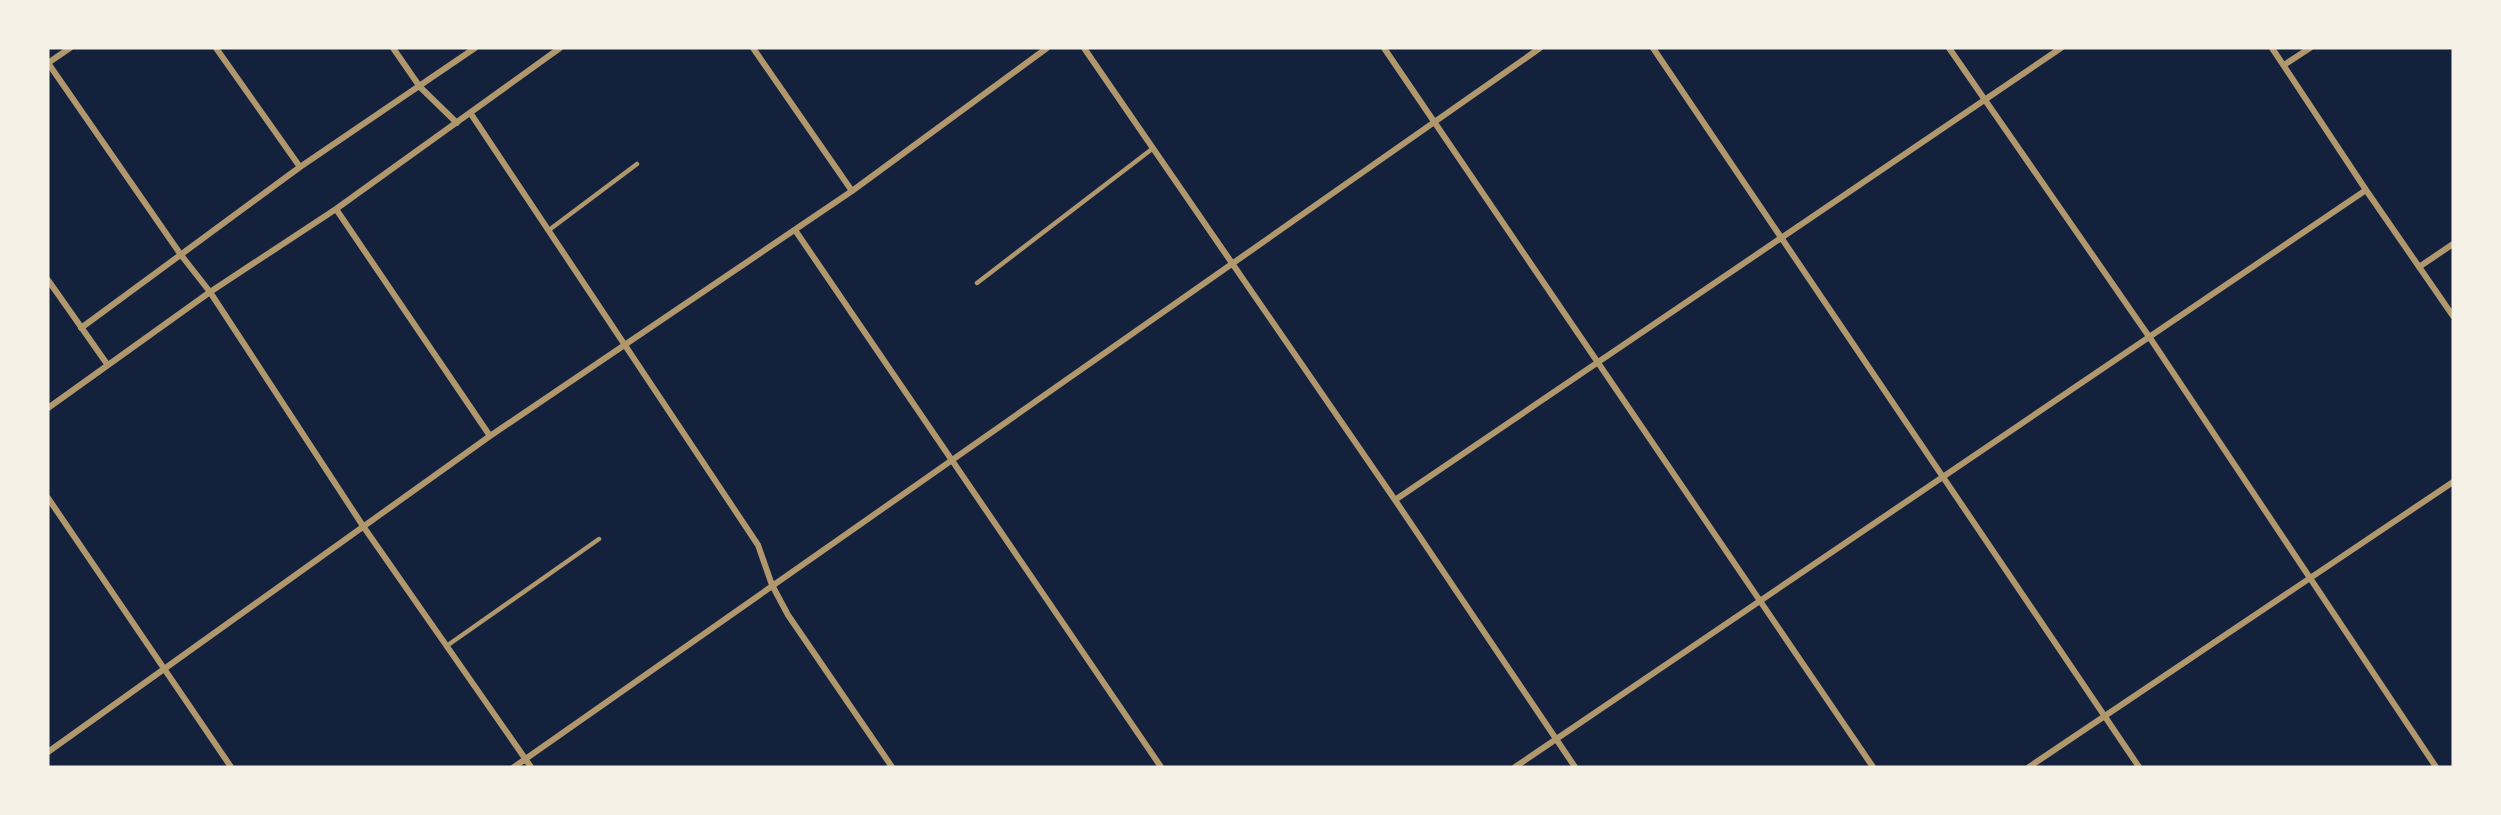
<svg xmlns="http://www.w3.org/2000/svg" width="2501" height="815" font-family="'Crimson Pro',serif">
<rect width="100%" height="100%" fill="#14213d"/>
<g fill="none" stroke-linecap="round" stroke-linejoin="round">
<path stroke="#b1986c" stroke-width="4.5" d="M549,230L637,164
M977,283L1152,149
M448,645L599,539"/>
<path stroke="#b1986c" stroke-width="6" d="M70,48L48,63L181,255L210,292L363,526L531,767
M216,48L300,167
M393,48L420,87L457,123
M753,48L852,191
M1084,48L1395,500L1575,767
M1384,48L1873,767
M1653,48L2139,767
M1949,48L2150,338L2436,767
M2272,48L2366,190L2453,316
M2284,65L2310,48
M471,114L758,545L772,585L788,615L892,767
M336,209L490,436
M795,230L1161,767
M2419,267L2453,244
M48,280L107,364
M81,328L300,167L475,48
M48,408L210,292L336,209L560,48
M48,498L231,767
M1395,500L2061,48
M48,752L490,436L852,191L1047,48
M514,767L1540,48
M1515,767L2366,190
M2029,767L2453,482"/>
</g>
<rect width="2501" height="815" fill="none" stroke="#f6f1e7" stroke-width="99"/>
</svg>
